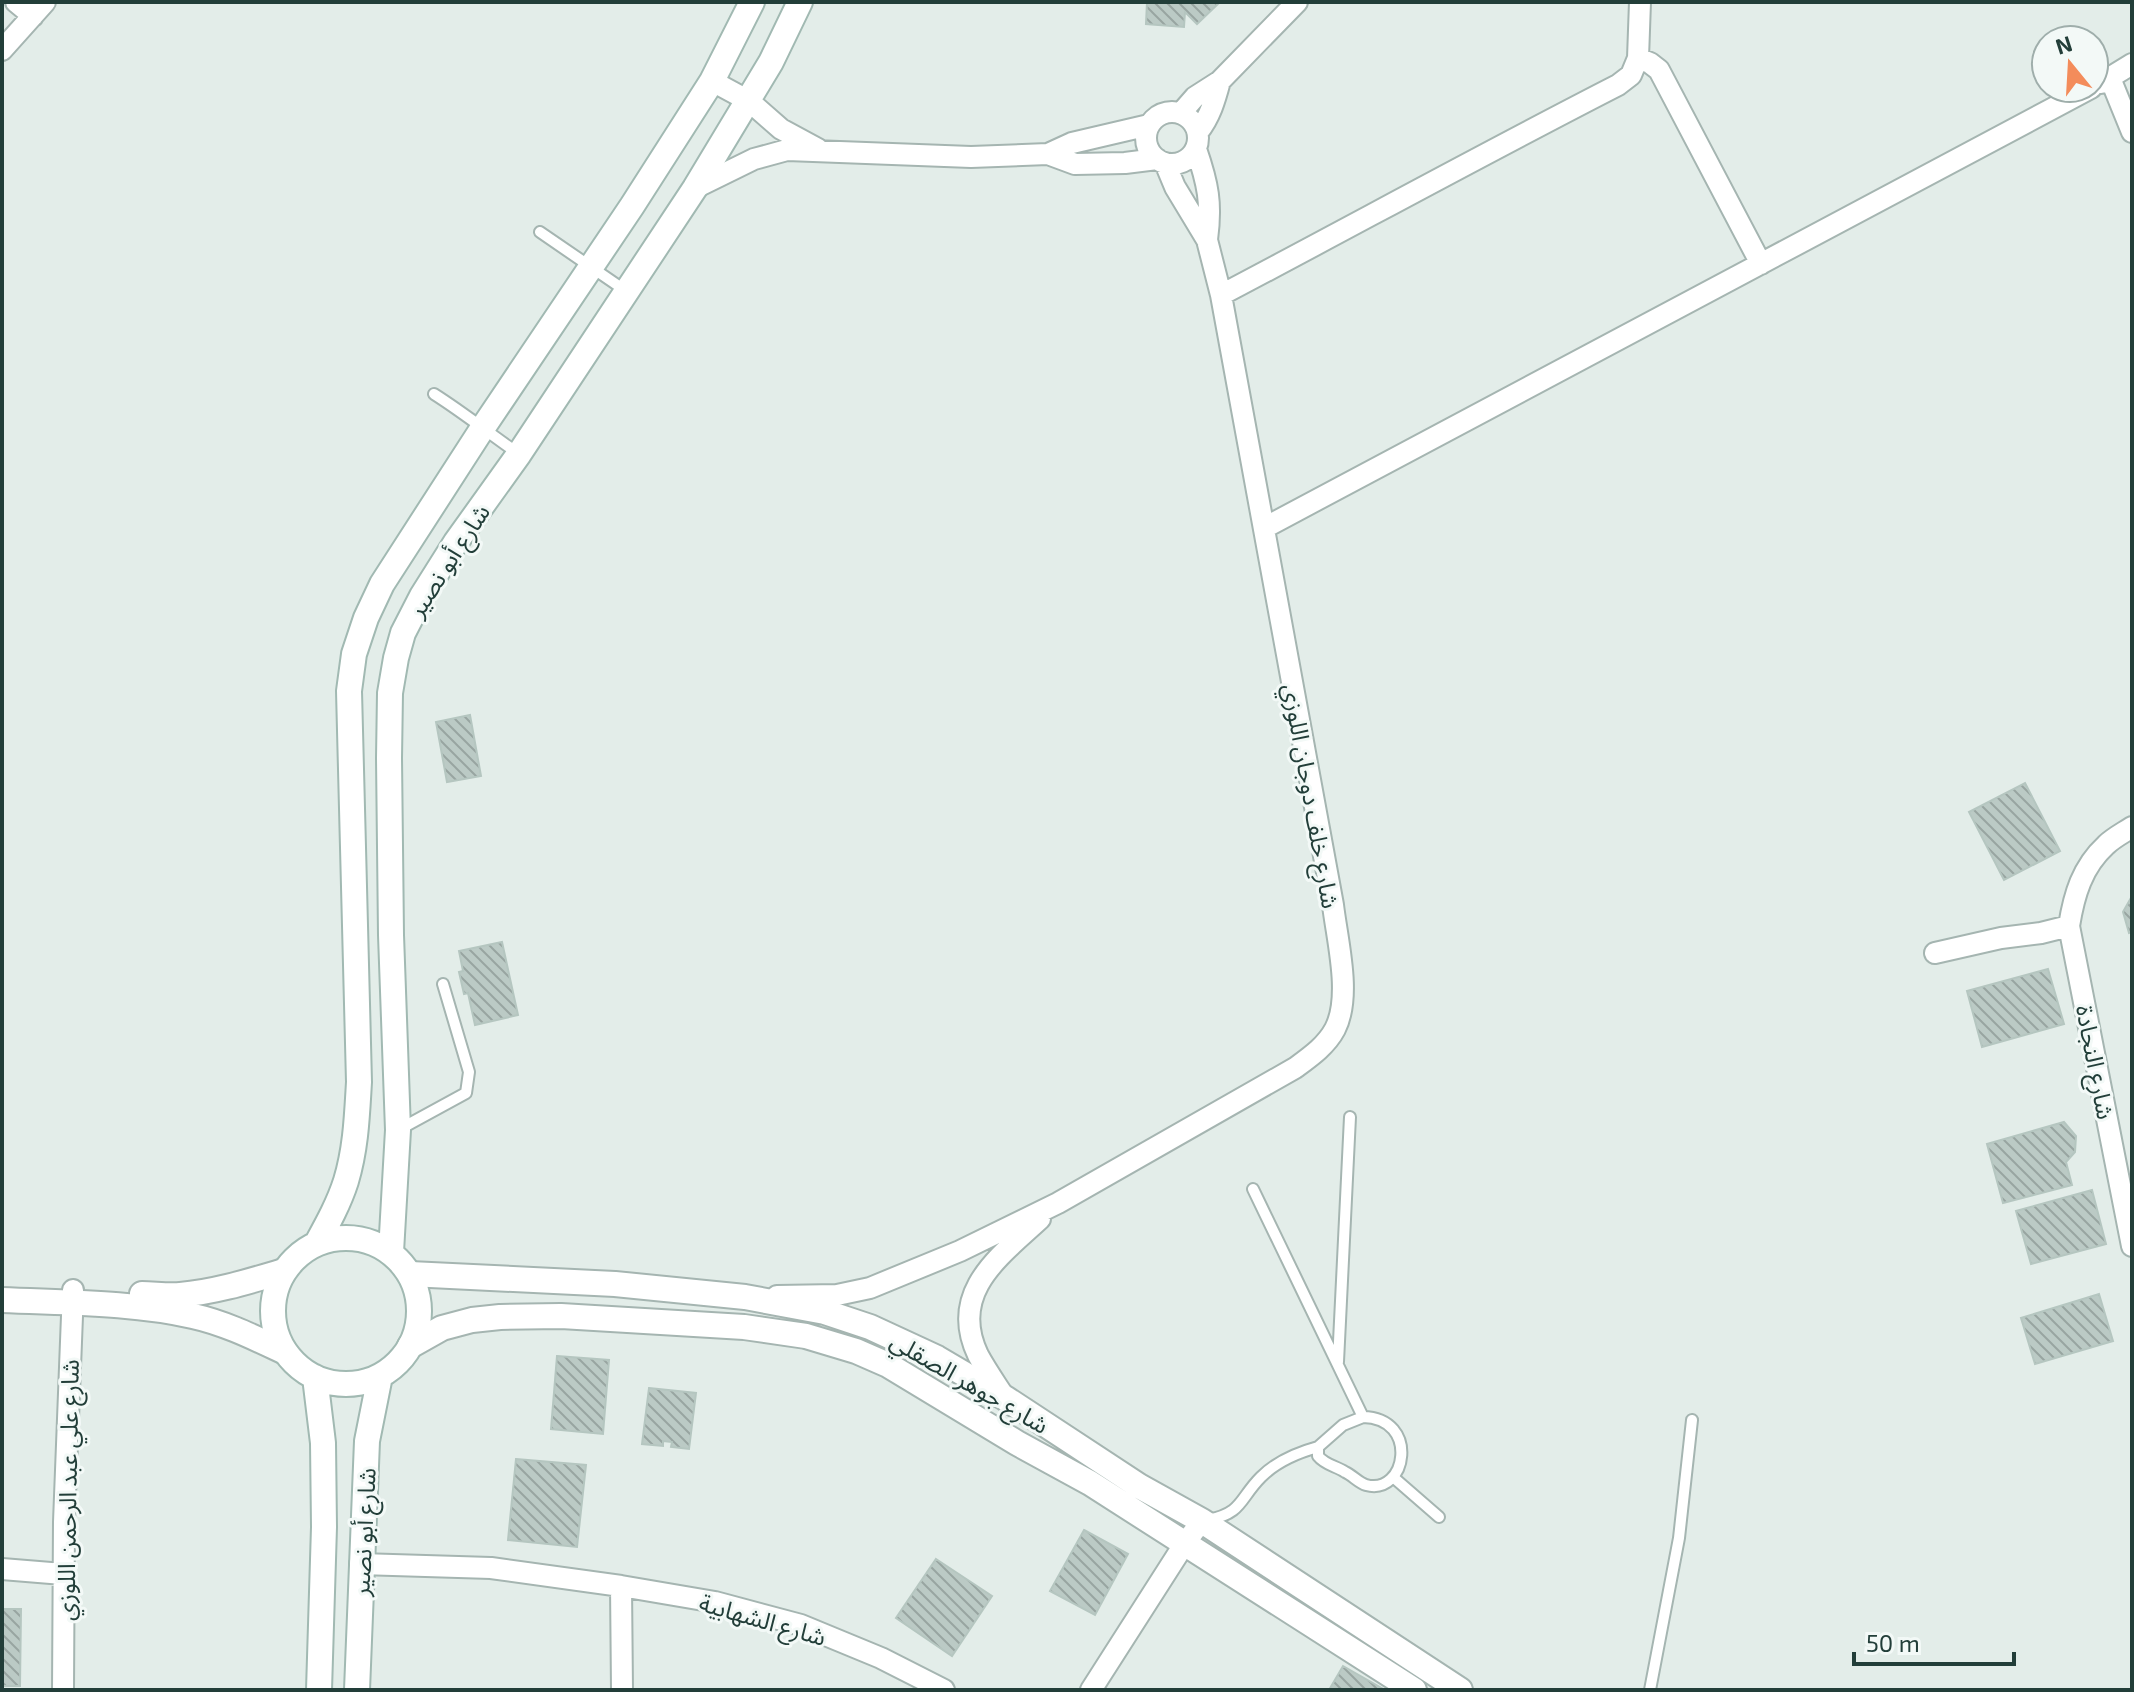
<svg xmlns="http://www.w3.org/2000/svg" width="2134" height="1692" font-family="'Exo 2','Noto Sans Arabic',sans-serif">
<defs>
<pattern id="building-back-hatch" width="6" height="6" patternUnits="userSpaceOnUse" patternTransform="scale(2)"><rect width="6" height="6" fill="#bbcac5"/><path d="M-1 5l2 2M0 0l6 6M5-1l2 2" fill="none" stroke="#98a5a1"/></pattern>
</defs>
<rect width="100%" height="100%" fill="#e3ede9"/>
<path fill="url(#building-back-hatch)" stroke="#b5c6c0" stroke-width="2" d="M1147,2H1220L1197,24L1185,12L1184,27L1146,24Z
M470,715L481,776L447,782L436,722Z
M2025,783L2060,851L2004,880L1969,812Z
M2132,896V932L2129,933L2123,912Z
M502,942L518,1015L475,1025L468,993L464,994L459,972L463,971L459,951Z
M2048,969L2064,1024L1982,1047L1967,991Z
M2064,1122L2076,1136L2075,1152L2066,1162L2072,1185L2003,1203L1987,1144Z
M2092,1190L2106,1244L2031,1264L2016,1211Z
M2099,1294L2113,1341L2035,1364L2021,1318Z
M557,1356L609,1360L603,1434L551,1429Z
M649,1388L696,1393L689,1449L671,1447L672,1442L663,1441V1446L642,1444Z
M516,1459L586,1465L577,1547L508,1540Z
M1084,1530L1128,1554L1095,1615L1050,1591Z
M936,1559L992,1596L952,1656L896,1618Z
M2,1609H21L20,1686H2Z
M1343,1666L1385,1690H1329Z"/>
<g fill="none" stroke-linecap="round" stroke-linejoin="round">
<defs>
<path id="service" d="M540,232L626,291
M434,394C464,413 490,434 519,454
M400,1129L466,1093L469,1072L443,984
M1253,1189L1363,1417
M1338,1362L1350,1117
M1363,1417C1420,1418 1407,1496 1366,1485C1359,1483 1352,1475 1345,1472C1336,1466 1325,1465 1318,1456V1447L1343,1425Z
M1393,1477L1439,1517
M1208,1520C1243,1513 1239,1499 1261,1477C1277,1461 1296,1453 1318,1447
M1650,1690L1679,1538L1692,1420"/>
<path id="minor" d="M16,2L33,16
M2,50L45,2
M1638,58L1650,63L1659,70L1761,264
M2110,78L2132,132
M712,81L749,101L781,129L818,149
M2101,83L2132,64
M1146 138a26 26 0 1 1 52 0a26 26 0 1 1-52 0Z
M1181,113L1195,97L1220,81L1297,2
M1198,132C1210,117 1215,100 1220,81
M1196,149C1208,184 1212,203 1207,240
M1048,154L1072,143L1149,125
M695,188L754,159L787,150L971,157L1048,154L1075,164L1125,163L1157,159
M1221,295C1354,225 1485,153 1618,85L1631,75L1638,58L1640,2
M1264,528L2091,88
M2132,827C2123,833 2113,838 2106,845C2082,867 2074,895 2069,926L2132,1246
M1935,953L2001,938L2041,933L2069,926
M777,1296L837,1295L870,1288L960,1251L1058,1203L1295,1068C1310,1057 1326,1046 1335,1029C1352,996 1337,940 1333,905L1221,295L1207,240L1175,187L1165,163
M1005,1398C996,1384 986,1370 978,1355C948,1292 1000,1256 1040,1219
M360,1564L491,1568L621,1586L715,1602L801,1625L881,1658L944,1690
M2,1569L63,1574
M621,1586L622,1690
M63,1690L64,1522L73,1290
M1091,1690L1185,1543L1202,1521"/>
<path id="tertiary" d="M410,1274L615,1284L745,1297L825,1312L870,1327L937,1358L1005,1398L1139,1486L1202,1521L1460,1690
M142,1294C154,1294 167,1296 180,1295C215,1292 250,1281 284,1271
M2,1300C65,1303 131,1302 193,1316C225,1323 255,1338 285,1352
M410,1346L442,1328L472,1320L500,1317L561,1316L744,1327L806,1336L856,1351L888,1365L1017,1443L1090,1483L1414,1690"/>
<path id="secondary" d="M273 1311a73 73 0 1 1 146 0a73 73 0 1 1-146 0Z
M317,1243C328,1223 339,1203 346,1181C356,1148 357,1115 359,1082L349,691L354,654L366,618L382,584L482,429L632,206L712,81L752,2
M391,1252L398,1130L391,935L389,758L390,693L396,658L403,633L422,596L456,542L519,454L695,188L771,62L800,2
M315,1377L323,1443L324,1527L319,1690
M357,1690L367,1441L380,1376"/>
</defs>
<use href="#service" stroke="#a5b5b1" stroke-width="14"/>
<use href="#minor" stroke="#a5b5b1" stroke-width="24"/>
<use href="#tertiary" stroke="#a5b5b1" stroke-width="28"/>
<use href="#secondary" stroke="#a1b9b2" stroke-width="28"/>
<use href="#service" stroke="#fff" stroke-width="10"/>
<use href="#minor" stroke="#fff" stroke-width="20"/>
<use href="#tertiary" stroke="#fff" stroke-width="24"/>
<use href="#secondary" stroke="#fff" stroke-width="24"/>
</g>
<g text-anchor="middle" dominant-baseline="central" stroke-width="6" stroke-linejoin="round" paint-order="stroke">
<g font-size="24" fill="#223e39" stroke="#f3f9f7">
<text transform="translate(448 560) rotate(-57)">شارع أبو نصير</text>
<text transform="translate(1312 796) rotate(80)">شارع خلف دوجان اللوزي</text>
<text transform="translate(2096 1062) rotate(79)">شارع النجادة</text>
<text transform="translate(970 1382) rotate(30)">شارع جوهر الصقلي</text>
<text transform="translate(67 1490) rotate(-89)">شارع علي عبد الرحمن اللوزي</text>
<text transform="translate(363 1532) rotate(-87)">شارع أبو نصير</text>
<text transform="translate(763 1619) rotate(16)">شارع الشهابية</text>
</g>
</g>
<rect width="2134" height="1692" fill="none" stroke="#223e39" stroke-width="8"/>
<g transform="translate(2070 64) rotate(342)"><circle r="38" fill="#f3f9f7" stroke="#9faeab" stroke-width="2"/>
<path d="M0-6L14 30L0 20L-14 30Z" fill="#f38c5b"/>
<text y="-12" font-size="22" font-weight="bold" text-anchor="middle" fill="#223e39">N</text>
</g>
<path d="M1854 1652v12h160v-12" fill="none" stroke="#223e39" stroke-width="4"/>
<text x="1866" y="1652" font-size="24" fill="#223e39" stroke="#f3f9f7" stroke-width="6" paint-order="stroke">50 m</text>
</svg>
